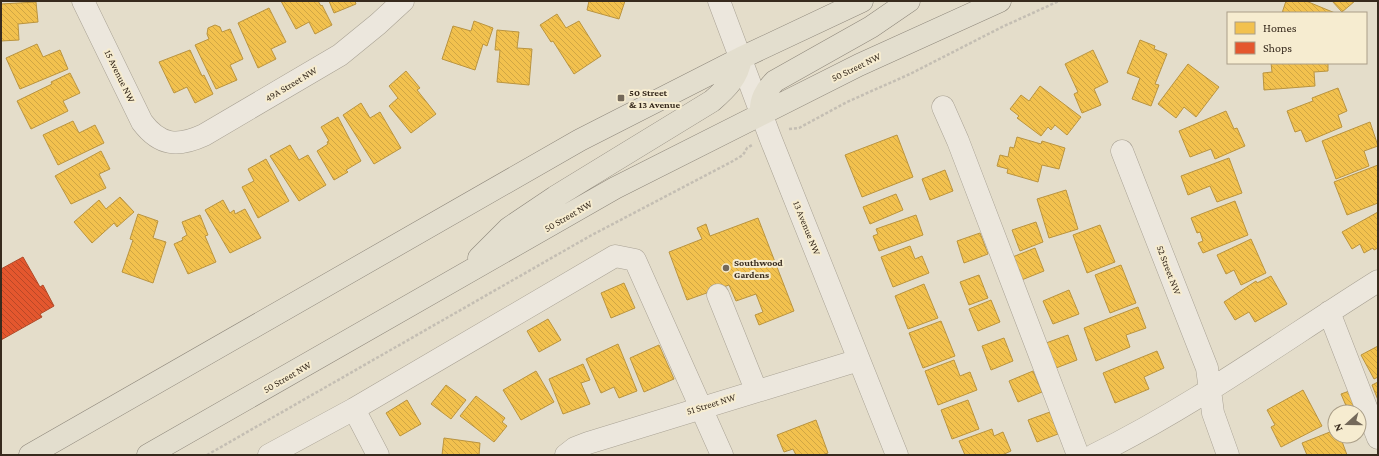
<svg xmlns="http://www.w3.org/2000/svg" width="1379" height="456" font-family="'Crimson Pro',serif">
<defs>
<pattern id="homes-back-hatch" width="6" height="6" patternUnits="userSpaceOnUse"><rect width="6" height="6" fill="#f2c14e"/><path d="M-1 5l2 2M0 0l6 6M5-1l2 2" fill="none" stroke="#d0a644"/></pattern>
<pattern id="shops-back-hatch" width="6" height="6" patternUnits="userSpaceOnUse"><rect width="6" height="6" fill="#e4572e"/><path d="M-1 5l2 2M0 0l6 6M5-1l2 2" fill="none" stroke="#ba4827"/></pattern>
</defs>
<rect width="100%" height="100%" fill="#e4ddca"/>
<path fill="url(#homes-back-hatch)" stroke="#ba943f" d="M281,1H318L321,6L322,5L332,25L315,34L309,22L296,29Z
M329,1H355L356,4L334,13Z
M589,1H625L619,19L587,10Z
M1286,1H1306L1335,13H1282Z
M1332,1H1355L1342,12Z
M36,2L38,22L18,24L19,40L1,41V4Z
M269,8L286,42L271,49L276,59L258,68L238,23Z
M557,14L566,28L579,21L601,56L574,74L553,41L551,42L540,25Z
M474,21L493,28L487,46L483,44L475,70L442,59L453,26L471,31Z
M215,25L220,27L222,32L230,29L243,59L230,65L237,80L216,89L195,45L209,39L207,34L208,28Z
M497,30L519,32L517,48L532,49L529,85L497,82L500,50H495Z
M1140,40L1155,46L1154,49L1167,54L1155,84L1159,85L1151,106L1132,99L1140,78L1127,73Z
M37,44L43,57L60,50L68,69L20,89L6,58Z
M190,50L202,76L204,75L213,94L195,103L187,87L174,93L159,62Z
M1093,50L1108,82L1094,89L1101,105L1082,113L1074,94L1078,92L1065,64Z
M1271,63H1328V71L1314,72L1315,86L1264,90L1263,73L1272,72Z
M1188,64L1219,87L1196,117L1184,107L1176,118L1158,104Z
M406,71L420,88L417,90L436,114L411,133L389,106L398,98L389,86Z
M70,73L80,93L63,101L68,111L31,129L17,101L52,84L51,82Z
M1040,86L1081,117L1067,135L1055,125L1051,130L1048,127L1041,136L1017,118L1019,116L1010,109L1021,95L1029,101Z
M1338,88L1347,111L1338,115L1342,127L1306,142L1301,130L1295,132L1287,111L1313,101L1312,98Z
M361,103L370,118L380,112L401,148L374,164L343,115Z
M1226,111L1234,129L1237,128L1245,146L1215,159L1211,149L1190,157L1179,131Z
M338,117L361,161L346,170L348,172L334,180L317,151L328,144L327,142L329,141L321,127Z
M73,121L79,133L95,125L104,143L58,165L43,135Z
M1370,122L1378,146L1364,151L1369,166L1336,179L1322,141Z
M897,135L913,177L862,197L845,155Z
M1017,137L1041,144L1042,141L1065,148L1059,169L1042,165L1038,182L1007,173L1008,169L997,166L1000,155L1008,157L1010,147L1014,148Z
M290,145L299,160L308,155L326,185L299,201L270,156Z
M101,151L110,169L99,174L106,188L71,204L55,176Z
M1229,158L1242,193L1217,202L1210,186L1188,195L1181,176Z
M266,159L289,201L258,218L242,187L254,181L248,169Z
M1378,165V203L1347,215L1334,182Z
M945,170L953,191L930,200L922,179Z
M1066,190L1078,229L1049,238L1037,199Z
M896,194L903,210L870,224L863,207Z
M120,197L134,212L117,227L114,223L92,243L74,222L99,200L106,209Z
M223,200L230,213L234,210L235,214L245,209L261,238L230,253L205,210Z
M1235,201L1248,235L1203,253L1198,243L1203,241L1200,232L1197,233L1191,218Z
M1378,212V248L1374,250L1373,248L1364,253L1360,244L1352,249L1342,232Z
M138,214L158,221L153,238L166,242L153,283L122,272L133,240L130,239Z
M200,215L208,235L205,236L216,262L188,274L174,244L183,240L182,238L187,235L182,222Z
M916,215L923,235L879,251L873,236L878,234L876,229Z
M758,218L794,311L759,325L755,315L763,312L756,294L736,301L729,285L687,300L669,252L702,239L697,228L706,224L710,236Z
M1036,222L1043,242L1020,251L1012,230Z
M1100,225L1115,262L1087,273L1073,235Z
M980,233L988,254L964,263L957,241Z
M1251,239L1266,273L1241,285L1234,270L1226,274L1217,255Z
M910,246L915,259L922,256L929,273L893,287L881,257Z
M1035,248L1044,271L1019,281L1010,258Z
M1121,265L1136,303L1110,313L1095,275Z
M979,275L988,298L969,305L960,282Z
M1271,276L1287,304L1255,322L1249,312L1235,320L1224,302L1256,281L1257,283Z
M624,283L635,308L611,318L601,293Z
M924,284L938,318L908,329L895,296Z
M1069,290L1079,314L1053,324L1043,301Z
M991,300L1000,322L978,331L969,309Z
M1138,307L1146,328L1126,335L1130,347L1096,361L1084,328Z
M548,319L561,340L539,352L527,331Z
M941,321L955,356L923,368L909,333Z
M1068,335L1077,360L1056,368L1046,343Z
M1004,338L1013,361L991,370L982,346Z
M618,344L637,391L619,398L614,387L601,393L586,359Z
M659,345L674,379L644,392L630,358Z
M1378,346V377L1374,379L1361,355Z
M1157,351L1164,368L1144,377L1149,389L1115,403L1103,373Z
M954,360L960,376L970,372L977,390L938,405L925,371Z
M583,364L590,380L581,383L590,404L563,414L549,379Z
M536,371L554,402L521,420L503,390Z
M1033,371L1042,392L1018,402L1009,381Z
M1378,382V400L1372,385Z
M446,385L466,400L451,419L431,404Z
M1303,390L1322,426L1281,447L1271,427L1275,425L1267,410Z
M1352,390L1358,404L1347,408L1341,394Z
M476,396L505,418L502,422L507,426L494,442L460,416Z
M407,400L421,424L400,436L386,413Z
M968,400L979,429L952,439L941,410Z
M1050,412L1058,434L1037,442L1028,420Z
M816,420L828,453L822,455H796L793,449L784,452L777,435Z
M992,429L994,436L1003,432L1011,451L1002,455H965L959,441Z
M1335,430V436H1340L1347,455H1307L1302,443Z
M444,438L480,443L479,455H442Z"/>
<path fill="url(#shops-back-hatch)" stroke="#b04a29" d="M23,257L40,287L43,285L54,306L40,314L42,317L1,340V269Z"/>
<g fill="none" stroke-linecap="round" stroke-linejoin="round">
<defs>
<path id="minor" d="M83,1L142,122C160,146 178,147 204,135L340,55L378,24L403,1
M719,1L770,137L897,455
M943,107L958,141L1078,455
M1122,151L1207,368L1213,413L1228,455
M718,295L756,390
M1329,312L1378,438
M354,409L378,455
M269,455L354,409L615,256L635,260L722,455
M566,455L575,448L588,443L859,360
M1094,455C1194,406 1284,340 1378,281"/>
<path id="major" d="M761,114C760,100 765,91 775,81L871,27L909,1
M479,258L509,228L555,197L712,101C727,88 738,77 741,58
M30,455L580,140L741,58L862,1
M148,455L615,188L859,65L1000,1"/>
</defs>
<use href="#minor" stroke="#a9a294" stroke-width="23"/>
<use href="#major" stroke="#8e877b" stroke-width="23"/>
<path stroke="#c4beb3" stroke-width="2.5" stroke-dasharray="3 2" stroke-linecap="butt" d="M789,129L799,128L847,102L910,74L1002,27L1059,1
M207,455L590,236L733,161L743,155L747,148L752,145"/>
<use href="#minor" stroke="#ece7dd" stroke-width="22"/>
<use href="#major" stroke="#e3dece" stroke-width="22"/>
</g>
<g fill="#74695a" stroke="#f6ecd0" stroke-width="1.5">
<rect x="617" y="94" width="8" height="8" rx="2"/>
<circle cx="726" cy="268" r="4"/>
</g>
<g text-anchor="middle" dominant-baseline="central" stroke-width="4" stroke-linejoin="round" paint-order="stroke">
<g font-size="10" fill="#372a1d" stroke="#f6ecd0">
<text transform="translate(856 67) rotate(-26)">50 Street NW</text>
<text transform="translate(120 76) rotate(64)">15 Avenue NW</text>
<text transform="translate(291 84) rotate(-31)">49A Street NW</text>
<text transform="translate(568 216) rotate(-30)">50 Street NW</text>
<text transform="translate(807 228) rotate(68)">13 Avenue NW</text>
<text transform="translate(1169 270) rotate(69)">52 Street NW</text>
<text transform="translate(287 377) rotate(-30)">50 Street NW</text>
<text transform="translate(711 404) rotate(-17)">51 Street NW</text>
</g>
<g font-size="10" font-weight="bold" fill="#372a1d" stroke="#f6ecd0" text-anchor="start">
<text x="629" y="92">50 Street<tspan x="629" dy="12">&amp; 13 Avenue</tspan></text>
<text x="734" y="262">Southwood<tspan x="734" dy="12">Gardens</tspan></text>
</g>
</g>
<rect width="1379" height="456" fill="none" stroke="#372a1d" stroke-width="4"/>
<rect x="1227" y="12" width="140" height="52" fill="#f6ecd0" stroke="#aa9e88"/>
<rect x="1235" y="22" width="20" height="12" fill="#f2c14e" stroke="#aa9e88"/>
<text x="1263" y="32" font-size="12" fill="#372a1d">Homes</text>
<rect x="1235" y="42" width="20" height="12" fill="#e4572e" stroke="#aa9e88"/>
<text x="1263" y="52" font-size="12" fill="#372a1d">Shops</text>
<g transform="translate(1347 424) rotate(249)"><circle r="19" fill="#f6ecd0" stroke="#aa9e88"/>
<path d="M0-3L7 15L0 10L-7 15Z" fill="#74695a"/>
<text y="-6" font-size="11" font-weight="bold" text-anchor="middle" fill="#372a1d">N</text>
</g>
</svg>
